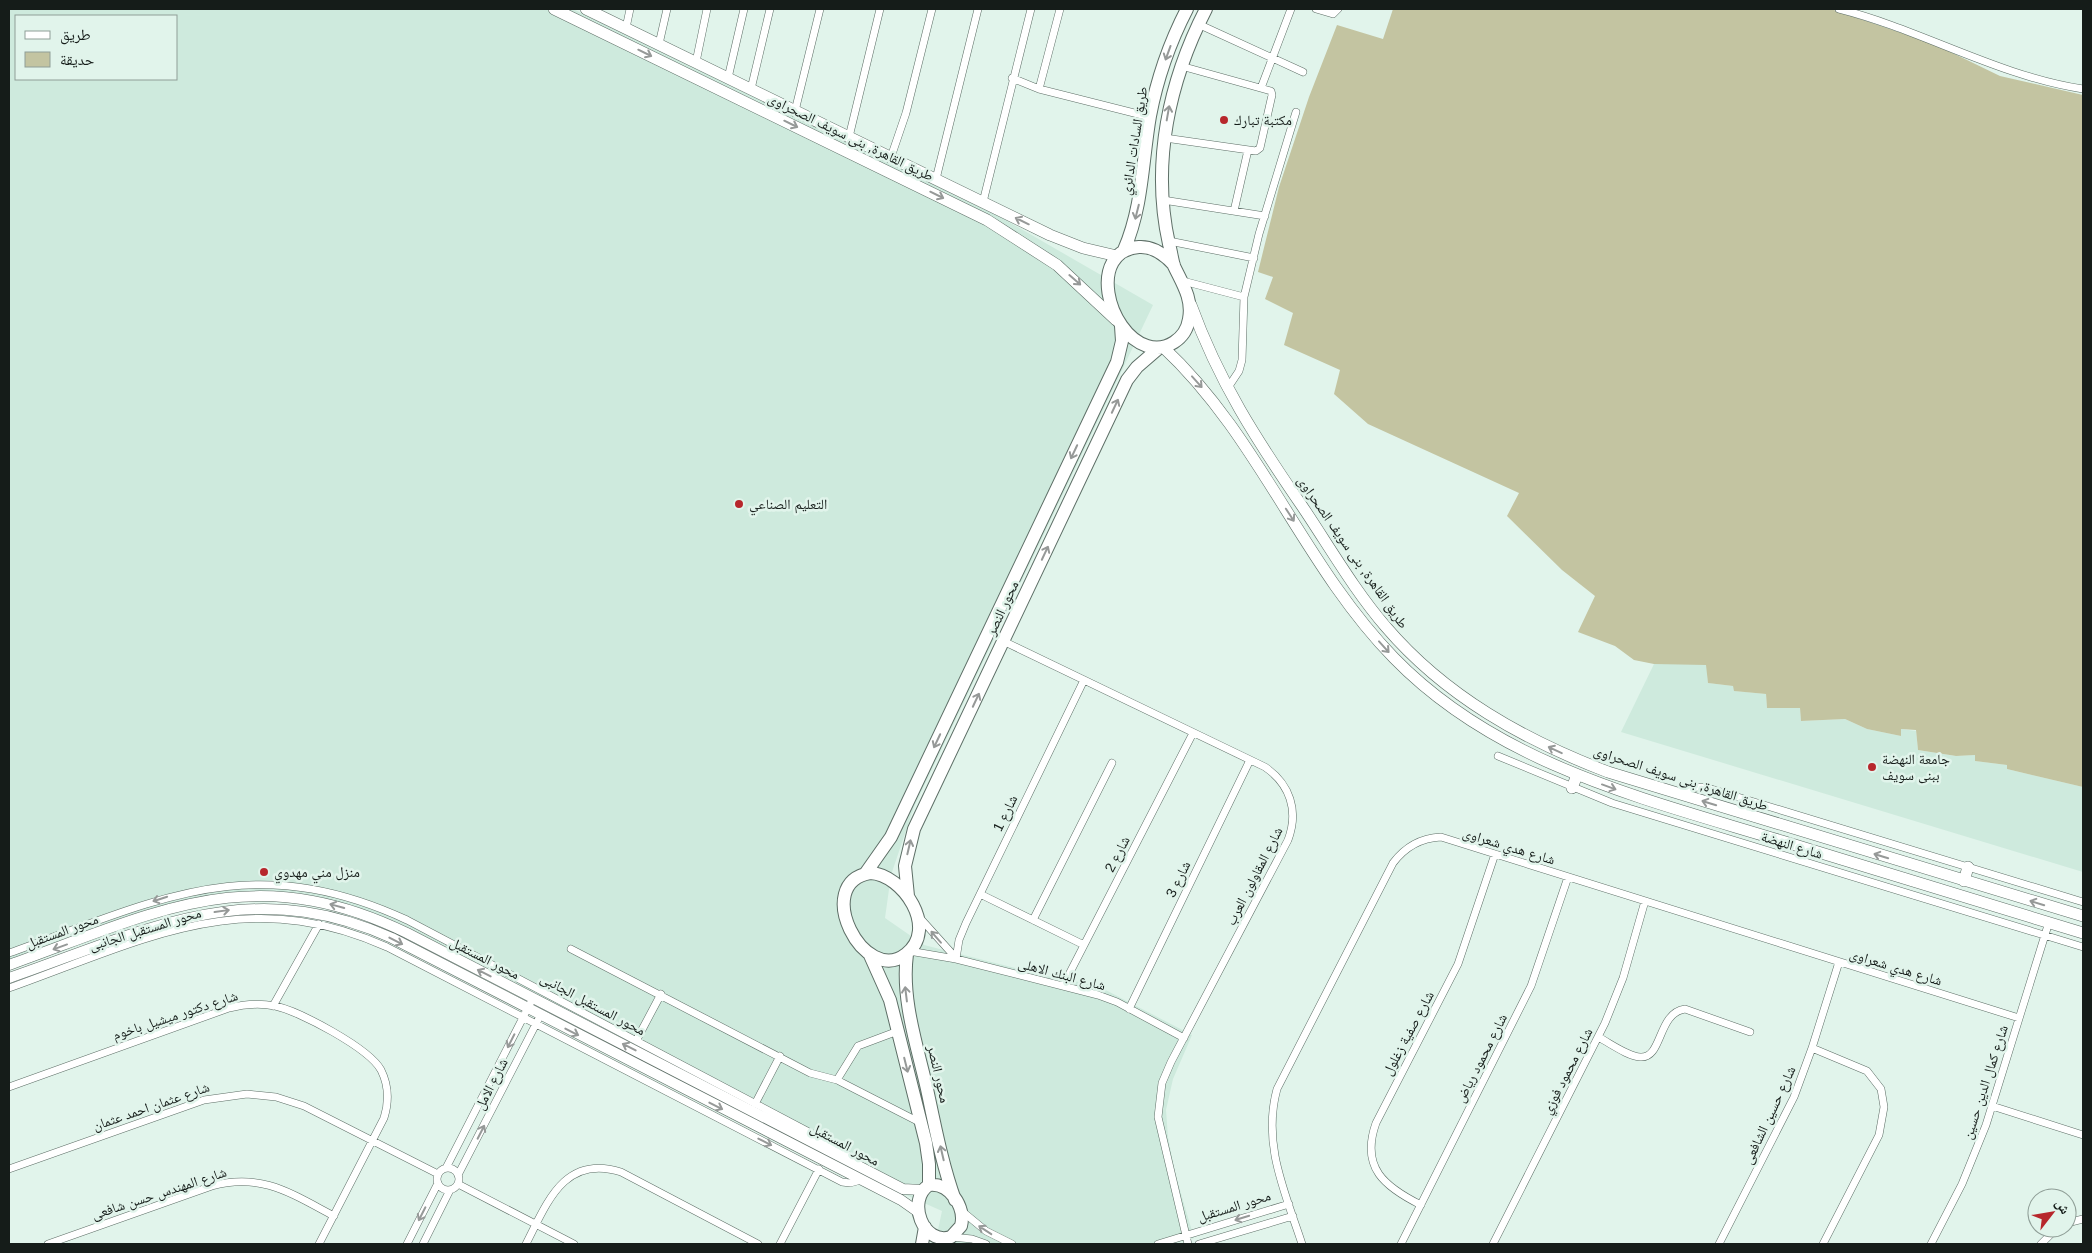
<svg xmlns="http://www.w3.org/2000/svg" width="2092" height="1253" font-family="Helvetica,'Noto Naskh Arabic',sans-serif">
<rect width="100%" height="100%" fill="#e1f4eb"/>
<path fill="#ceeadd" fill-rule="evenodd" d="M9,9H573L1002,218L1153,305L914,807L891,875L885,918L924,945L1051,977L1096,985L1192,1035L1173,1079L1166,1110L1168,1137L1175,1173L1194,1238L1173,1244H935L942,1211L870,1179L406,937L360,918L327,909L294,902L235,901L173,913L9,970ZM16,16H176V79H16Z
M1654,664H1707L1708,683L1733,686L1735,691L1766,694L1767,708L1800,707L1801,721L1845,719L1867,729L1901,736V729L1916,731L1918,750L1955,756L1975,755V761L2007,765V769L2083,787V872L1621,732Z"/>
<path fill="#c3c4a1" d="M1393,9H1831L1934,44L2000,76L2083,95V787L2007,769V765L1975,761V755L1956,756L1918,750L1916,730L1901,729V736L1867,729L1845,719L1801,721L1800,708H1767L1766,694L1734,691L1733,686L1708,683L1706,665L1654,664L1634,660L1615,646L1578,632L1595,596L1562,570L1507,516L1519,493L1368,424L1334,394L1340,370L1284,345L1293,313L1265,299L1273,277L1258,272L1279,187L1309,97L1337,25L1383,39Z"/>
<g fill="none" stroke-linecap="round" stroke-linejoin="round">
<defs>
<path id="street" d="M1316,9L1333,14L1338,9
M1839,9C1922,30 1998,76 2083,89
M1198,24L1303,72
M626,28L630,9
M659,44L667,9
M696,62L707,9
M728,78L744,9
M1012,78L1039,89L1150,117
M1261,88L1291,9
M751,89L770,9
M1039,89L1060,9
M795,111L820,9
M849,137L880,9
M1165,138L1256,151L1260,148L1272,95L1271,91L1181,66
M891,157L906,113L932,9
M936,179L978,9
M1163,200L1265,216
M983,202L1031,9
M1234,211L1248,150
M1169,241L1254,258
M1183,281L1244,297
M1227,389L1239,371L1242,360L1244,297L1259,234L1296,112
M1003,641L1265,767C1290,784 1299,811 1288,840L1171,1062L1162,1083L1158,1117L1188,1244
M1498,756L1612,803L2083,947
M1679,793L1697,787L1708,788L2083,902
M980,894L1084,945
M920,918L956,958
M1033,920L1112,763
M571,949L810,1073L837,1080L921,1123
M909,951L956,959L1098,995L1117,1002L1184,1038
M9,953C158,900 251,848 407,920L828,1142L858,1162
M956,959L959,940L966,923L1084,680
M1063,986L1193,733
M9,988C144,940 244,883 387,947L842,1182L850,1183L861,1180
M273,1006L319,924
M1129,1009L1250,760
M1598,1037C1610,1043 1627,1056 1640,1057C1663,1059 1657,1013 1685,1009L1750,1032
M636,1041L661,994
M1812,1048L1867,1071L1881,1089L1884,1107L1879,1135L1823,1244
M837,1080L858,1046L898,1031
M9,1087L229,1008C245,1004 259,1003 275,1006C299,1011 369,1048 381,1070C389,1086 389,1102 384,1118L319,1244
M755,1104L780,1056
M1992,1106L2083,1135
M437 1179a11 11 0 1 1 22 0a11 11 0 1 1-22 0Z
M446,1168L533,998
M9,1169L204,1100L247,1094L276,1097L304,1106L438,1174
M458,1175L538,1020
M458,1184L574,1244
M1421,1205C1385,1187 1360,1168 1376,1123L1458,964L1495,854
M963,1212L986,1231L1012,1244
M2067,1223L2083,1219
M951,1237L972,1239L986,1244
M48,1244L212,1186C261,1172 292,1194 334,1216
M407,1244L438,1183
M423,1244L450,1190
M526,1244C547,1203 564,1154 621,1172L758,1244
M780,1244L819,1169
M1158,1244L1289,1204
M1199,1244L1293,1216
M1302,1244C1285,1192 1262,1144 1277,1089L1393,863C1405,847 1420,838 1441,837L2019,1018
M1401,1244L1531,986L1568,877
M1493,1244L1605,1023L1623,978L1645,901
M1719,1244L1794,1097L1812,1048L1839,962
M1931,1244L1962,1184L1986,1125L2049,922
M2041,1244L2057,1228"/>
<path id="secondary" d="M9,965C157,912 252,858 407,933L903,1189L922,1190
M9,978C145,931 248,873 392,938L901,1200L918,1212"/>
<path id="primary" d="M554,9L987,220L1057,265L1116,320
M586,9L1050,235L1083,248L1117,256
M1191,305C1219,382 1256,439 1302,506C1329,546 1354,590 1386,627C1445,696 1524,740 1608,772L2083,916
M1163,347C1259,436 1303,565 1394,658C1498,765 1645,799 1782,841C1883,872 1983,903 2083,933
M1572,788L1577,775
M1964,881L1968,867"/>
<path id="highway" d="M1124,250C1143,206 1142,162 1150,116C1157,79 1170,42 1187,9
M1174,265C1165,255 1154,246 1139,247C1087,251 1107,333 1147,346C1166,352 1186,339 1189,319C1193,299 1182,283 1174,266C1172,259 1171,251 1169,244C1151,163 1169,81 1206,9
M870,873C903,874 939,929 906,954C864,987 811,883 870,873Z
M865,874L891,837L1117,362L1122,341L1121,326
M908,896L905,866L914,829L1127,380L1137,367L1159,348
M869,953L890,1000L926,1143L929,1164V1185
M907,954C901,999 917,1045 927,1089C935,1126 942,1164 955,1200
M929,1185C949,1182 966,1207 961,1226L951,1237C923,1246 906,1200 929,1185Z
M922,1244L925,1227"/>
</defs>
<use href="#street" stroke="#5d6e66" stroke-width="8"/>
<use href="#secondary" stroke="#5d6e66" stroke-width="11"/>
<use href="#primary" stroke="#5d6e66" stroke-width="12"/>
<use href="#highway" stroke="#5d6e66" stroke-width="14"/>
<use href="#street" stroke="#fff" stroke-width="7"/>
<use href="#secondary" stroke="#fff" stroke-width="10"/>
<use href="#primary" stroke="#fff" stroke-width="11"/>
<use href="#highway" stroke="#fff" stroke-width="12"/>
</g>
<defs><path id="oneway-shaft" d="M-6 0H5M1.5-3L5.5 0L1.5 3" fill="none" stroke-width="1.6" stroke-linecap="round" stroke-linejoin="round" transform="scale(1.25)"/></defs>
<g stroke="#969998">
<use href="#oneway-shaft" transform="translate(645 53) rotate(26)"/>
<use href="#oneway-shaft" transform="translate(1168 53) rotate(110)"/>
<use href="#oneway-shaft" transform="translate(1168 113) rotate(-80)"/>
<use href="#oneway-shaft" transform="translate(791 124) rotate(26)"/>
<use href="#oneway-shaft" transform="translate(937 195) rotate(26)"/>
<use href="#oneway-shaft" transform="translate(1137 212) rotate(104)"/>
<use href="#oneway-shaft" transform="translate(1022 221) rotate(-154)"/>
<use href="#oneway-shaft" transform="translate(1075 280) rotate(41)"/>
<use href="#oneway-shaft" transform="translate(1197 382) rotate(48)"/>
<use href="#oneway-shaft" transform="translate(1115 406) rotate(-65)"/>
<use href="#oneway-shaft" transform="translate(1074 452) rotate(115)"/>
<use href="#oneway-shaft" transform="translate(1290 515) rotate(57)"/>
<use href="#oneway-shaft" transform="translate(1045 553) rotate(-65)"/>
<use href="#oneway-shaft" transform="translate(1384 647) rotate(48)"/>
<use href="#oneway-shaft" transform="translate(976 700) rotate(-65)"/>
<use href="#oneway-shaft" transform="translate(937 741) rotate(115)"/>
<use href="#oneway-shaft" transform="translate(1555 750) rotate(-155)"/>
<use href="#oneway-shaft" transform="translate(1609 787) rotate(20)"/>
<use href="#oneway-shaft" transform="translate(1709 803) rotate(-163)"/>
<use href="#oneway-shaft" transform="translate(909 847) rotate(-77)"/>
<use href="#oneway-shaft" transform="translate(1881 856) rotate(-163)"/>
<use href="#oneway-shaft" transform="translate(160 899) rotate(162)"/>
<use href="#oneway-shaft" transform="translate(2037 903) rotate(-163)"/>
<use href="#oneway-shaft" transform="translate(337 906) rotate(-165)"/>
<use href="#oneway-shaft" transform="translate(222 911) rotate(-8)"/>
<use href="#oneway-shaft" transform="translate(936 937) rotate(-131)"/>
<use href="#oneway-shaft" transform="translate(396 941) rotate(27)"/>
<use href="#oneway-shaft" transform="translate(60 947) rotate(160)"/>
<use href="#oneway-shaft" transform="translate(484 973) rotate(-153)"/>
<use href="#oneway-shaft" transform="translate(906 994) rotate(-97)"/>
<use href="#oneway-shaft" transform="translate(572 1032) rotate(27)"/>
<use href="#oneway-shaft" transform="translate(511 1041) rotate(117)"/>
<use href="#oneway-shaft" transform="translate(629 1047) rotate(-153)"/>
<use href="#oneway-shaft" transform="translate(906 1065) rotate(76)"/>
<use href="#oneway-shaft" transform="translate(716 1106) rotate(27)"/>
<use href="#oneway-shaft" transform="translate(481 1132) rotate(-63)"/>
<use href="#oneway-shaft" transform="translate(765 1142) rotate(27)"/>
<use href="#oneway-shaft" transform="translate(942 1153) rotate(-103)"/>
<use href="#oneway-shaft" transform="translate(422 1214) rotate(117)"/>
<use href="#oneway-shaft" transform="translate(1242 1218) rotate(163)"/>
<use href="#oneway-shaft" transform="translate(985 1230) rotate(-147)"/>
</g>
<g fill="#b7272c" stroke="#e1f4eb" stroke-width="2">
<circle cx="1224" cy="120" r="5"/>
<circle cx="739" cy="504" r="5"/>
<circle cx="1872" cy="767" r="5"/>
<circle cx="264" cy="872" r="5"/>
</g>
<g text-anchor="middle" dominant-baseline="central" stroke-width="5" stroke-linejoin="round" paint-order="stroke">
<g font-size="14" fill="#151c19" stroke="#e1f4eb" text-anchor="start">
<text x="1234" y="120">مكتبة تبارك</text>
<text x="749" y="504">التعليم الصناعي</text>
<text x="1882" y="759">جامعة النهضة<tspan x="1882" dy="16">ببنى سويف</tspan></text>
<text x="274" y="872">منزل مني مهدوي</text>
</g>
<g font-size="14" fill="#151c19" stroke="#e1f4eb">
<text transform="translate(851 137) rotate(26)">طريق القاهرة, بنى سويف الصحراوى</text>
<text transform="translate(1134 141) rotate(-81)">طريق السادات الدائري</text>
<text transform="translate(1353 552) rotate(55)">طريق القاهرة, بنى سويف الصحراوى</text>
<text transform="translate(1002 608) rotate(-65)">محور النصر</text>
<text transform="translate(1681 778) rotate(18)">طريق القاهرة, بنى سويف الصحراوى</text>
<text transform="translate(1005 813) rotate(-64)">شارع 1</text>
<text transform="translate(1792 845) rotate(17)">شارع النهضة</text>
<text transform="translate(1509 846) rotate(17)">شارع هدي شعراوى</text>
<text transform="translate(1117 854) rotate(-63)">شارع 2</text>
<text transform="translate(1254 876) rotate(-63)">شارع المقاولون العرب</text>
<text transform="translate(1178 879) rotate(-64)">شارع 3</text>
<text transform="translate(145 929) rotate(-17)">محور المستقبل الجانبى</text>
<text transform="translate(62 931) rotate(-20)">محور المستقبل</text>
<text transform="translate(485 958) rotate(27)">محور المستقبل</text>
<text transform="translate(1896 967) rotate(17)">شارع هدي شعراوى</text>
<text transform="translate(1062 974) rotate(15)">شارع البنك الاهلى</text>
<text transform="translate(593 1004) rotate(28)">محور المستقبل الجانبى</text>
<text transform="translate(175 1015) rotate(-18)">شارع دكتور ميشيل باخوم</text>
<text transform="translate(1408 1033) rotate(-62)">شارع صفية زغلول</text>
<text transform="translate(1481 1058) rotate(-63)">شارع محمود رياض</text>
<text transform="translate(1567 1071) rotate(-63)">شارع محمود فوزي</text>
<text transform="translate(939 1074) rotate(77)">محور النصر</text>
<text transform="translate(1985 1082) rotate(-72)">شارع كمال الدين حسين</text>
<text transform="translate(491 1084) rotate(-63)">شارع الامل</text>
<text transform="translate(151 1106) rotate(-19)">شارع عثمان احمد عثمان</text>
<text transform="translate(1769 1115) rotate(-65)">شارع حسين الشافعى</text>
<text transform="translate(845 1144) rotate(28)">محور المستقبل</text>
<text transform="translate(159 1193) rotate(-18)">شارع المهندس حسن شافعى</text>
<text transform="translate(1234 1206) rotate(-17)">محور المستقبل</text>
</g>
</g>
<rect width="2092" height="1253" fill="none" stroke="#151c19" stroke-width="20"/>
<rect x="15" y="15" width="162" height="65" fill="#e1f4eb" stroke="#8f9e97"/>
<rect x="25" y="31" width="25" height="8" fill="#ffffff" stroke="#8f9e97"/>
<text x="60" y="40" font-size="15" fill="#151c19">طريق</text>
<rect x="25" y="52" width="25" height="15" fill="#c3c4a1" stroke="#8f9e97"/>
<text x="60" y="65" font-size="15" fill="#151c19">حديقة</text>
<g transform="translate(2052 1213) rotate(59)"><circle r="24" fill="#e1f4eb" stroke="#8f9e97"/>
<path d="M0-4L9 19L0 12L-9 19Z" fill="#b7272c"/>
<text y="-8" font-size="14" font-weight="bold" text-anchor="middle" fill="#151c19">ش</text>
</g>
</svg>
